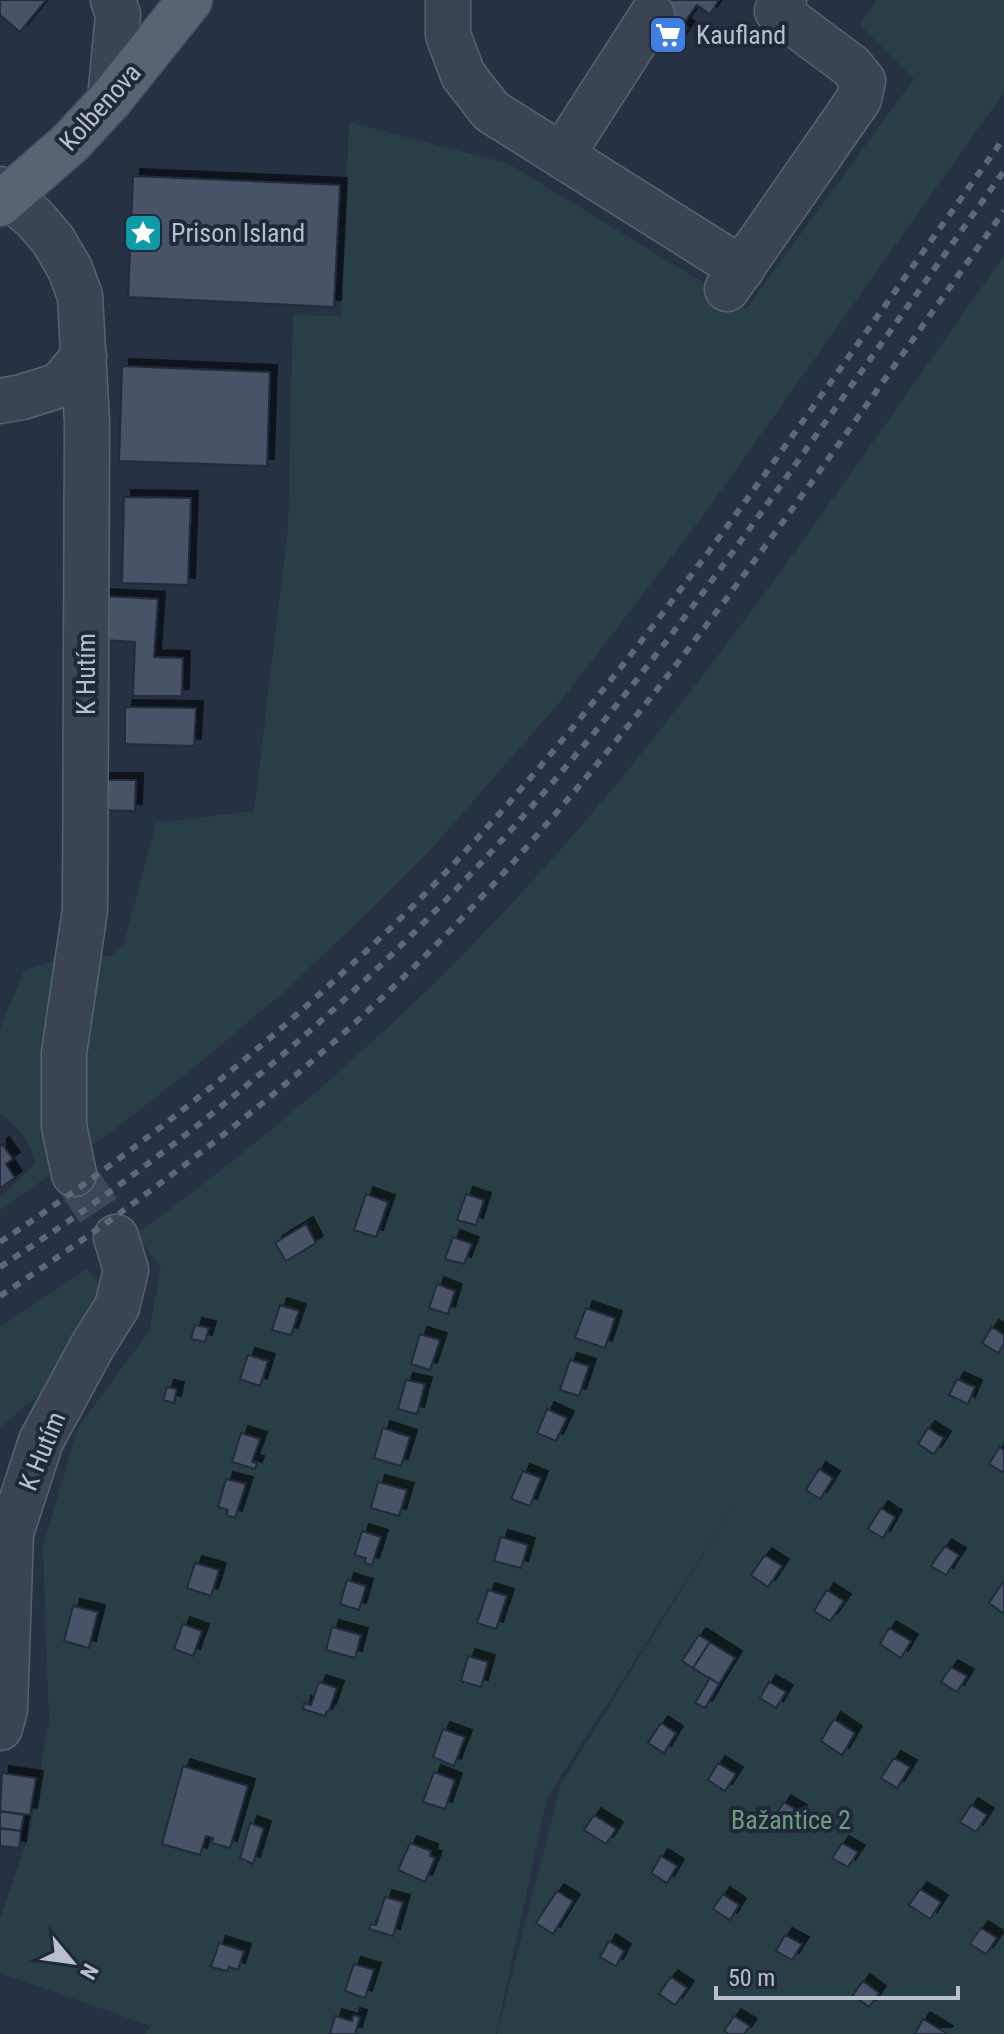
<svg xmlns="http://www.w3.org/2000/svg" width="1004" height="2034" font-family="'Roboto Condensed',sans-serif">
<defs>
<filter id="shadow"><feDropShadow dx="7" dy="-7" stdDeviation="0" flood-color="#0009"/></filter>
</defs>
<rect width="100%" height="100%" fill="#263244"/>
<path fill="#284045" d="M877,0H1004V92L705,513L564,697L427,854L353,927L278,997L198,1064L115,1129L0,1210V1198L35,1164C31,1138 19,1129 0,1113V1029L24,971L73,955L112,956L124,944L156,823L254,811L288,529L293,315L341,316L349,122L509,164L746,309L914,79L860,25Z
M1004,256V2034H497L561,1784L737,1500L547,1798L496,2034H144L151,2026L0,1973V1919L30,1832L49,1721L43,1547L78,1427L149,1332L161,1268L136,1234C295,1120 441,987 570,839C729,656 864,453 1004,256Z
M87,1269L102,1287L55,1382L0,1427V1327Z"/>
<path fill="#485368" stroke="#212b3b" stroke-width="2" filter="url(#shadow)" d="M0,0H46L20,32L0,15Z
M652,0H719L710,14L697,5L683,25L688,28L669,56L649,43Z
M133,176L340,185L334,307L128,297Z
M122,366L270,372L267,466L119,461Z
M124,497L191,498L188,585L122,583Z
M103,596L158,599L154,657L183,658L182,696H133L135,642L101,640Z
M125,707L196,708L194,746L125,744Z
M98,780H136L135,811L98,810Z
M2,1144L13,1159L6,1164L15,1178L0,1188V1146Z
M366,1194L388,1202L376,1237L354,1230Z
M466,1194L484,1200L476,1225L457,1220Z
M306,1224L316,1243L286,1261L275,1243Z
M453,1237L472,1244L464,1264L445,1259Z
M437,1284L455,1291L448,1314L429,1308Z
M280,1305L299,1311L291,1335L272,1330Z
M586,1308L615,1318L605,1348L575,1338Z
M195,1325L209,1328L205,1342L191,1339Z
M992,1327L1004,1335V1344L998,1353L982,1343Z
M420,1334L440,1340L430,1370L411,1364Z
M248,1355L268,1361L260,1386L240,1379Z
M570,1360L589,1366L579,1396L560,1390Z
M957,1379L975,1387L968,1404L949,1395Z
M406,1380L425,1384L417,1414L398,1409Z
M167,1387L177,1389L174,1403L163,1400Z
M547,1409L567,1418L556,1441L537,1433Z
M383,1428L410,1437L401,1466L374,1458Z
M928,1428L944,1438L934,1454L918,1444Z
M241,1433L260,1439L252,1462L257,1463L255,1469L232,1462Z
M1000,1447L1004,1450V1473L989,1464Z
M819,1469L833,1478L820,1499L806,1490Z
M523,1471L541,1478L530,1506L511,1499Z
M226,1479L246,1484L235,1518L226,1515L228,1510L218,1507Z
M378,1482L407,1490L399,1516L371,1508Z
M881,1508L895,1517L883,1538L868,1529Z
M362,1531L381,1537L372,1565L365,1563L366,1558L355,1555Z
M501,1537L528,1545L521,1568L494,1561Z
M945,1546L959,1555L946,1575L931,1566Z
M765,1555L782,1566L768,1587L751,1575Z
M195,1563L219,1570L211,1596L187,1588Z
M347,1580L366,1586L359,1610L340,1604Z
M1003,1582L1004,1583V1614L989,1603Z
M488,1590L507,1596L496,1629L477,1623Z
M827,1590L844,1601L830,1621L814,1611Z
M73,1606L98,1612L89,1648L64,1641Z
M183,1624L202,1631L193,1656L174,1649Z
M332,1627L361,1635L355,1658L326,1650Z
M889,1628L911,1641L901,1658L880,1644Z
M699,1635L710,1642L693,1668L682,1661Z
M710,1642L735,1658L719,1684L693,1668Z
M468,1656L488,1662L481,1687L461,1681Z
M951,1667L967,1676L957,1692L941,1682Z
M710,1678L719,1684L705,1708L695,1703Z
M319,1682L337,1688L329,1711H327L325,1716L303,1709L304,1703L311,1705Z
M769,1682L786,1692L776,1708L760,1698Z
M834,1719L855,1733L842,1755L821,1741Z
M661,1723L676,1733L664,1753L648,1743Z
M443,1729L465,1737L454,1766L433,1757Z
M894,1758L910,1767L897,1788L881,1778Z
M718,1763L736,1774L725,1791L708,1780Z
M183,1766L248,1786L230,1848L212,1843L213,1838L206,1836L200,1855L162,1844Z
M434,1772L455,1780L445,1809L423,1802Z
M2,1773L36,1778L30,1815L0,1811Z
M784,1802L800,1812L785,1833L770,1824Z
M971,1805L987,1815L976,1832L960,1822Z
M0,1811L24,1815L21,1831L0,1828Z
M594,1815L616,1829L606,1844L584,1830Z
M250,1823L264,1828L253,1864L240,1858Z
M0,1828L21,1831L19,1848L0,1846Z
M410,1843L431,1851L430,1856L435,1858L425,1882L398,1870Z
M842,1843L858,1852L848,1867L832,1858Z
M661,1856L677,1866L667,1883L651,1873Z
M920,1889L941,1902L930,1919L909,1905Z
M557,1891L573,1901L553,1934L536,1923Z
M723,1894L739,1905L730,1920L713,1909Z
M385,1897L403,1902L393,1936L369,1929L371,1924L376,1925Z
M981,1928L997,1938L986,1954L970,1944Z
M785,1935L802,1944L792,1960L776,1951Z
M609,1941L624,1951L616,1966L600,1957Z
M219,1943L244,1951L238,1970L229,1967L227,1971L211,1967Z
M354,1964L374,1970L365,1998L345,1991Z
M671,1977L687,1988L675,2005L659,1994Z
M863,1981L879,1993L869,2007L853,1995Z
M353,2015L360,2017L355,2034H330L335,2016L352,2021Z
M734,2016L750,2026L744,2034H729L724,2031Z
M923,2019L946,2033L945,2034H915Z"/>
<g fill="none" stroke-linecap="round" stroke-linejoin="round">
<path stroke="#3c4759" stroke-width="44" stroke-dasharray="44 22" stroke-linecap="butt" d="M74,1174L116,1237"/>
<defs>
<path id="minor" d="M448,0V35L463,75L491,111L742,269
M110,100L118,15L113,0
M562,155L652,15
M0,189L35,219L53,240L70,269L80,296L87,423L85,910L64,1053V1126L74,1174
M727,289L859,99L863,81L851,66L777,11L784,0
M0,401L22,397L60,385L84,356
M0,1728L5,1709L11,1533L41,1441L93,1345L117,1307L126,1270L116,1237"/>
<path id="major" d="M0,204L70,143L110,100L190,0"/>
</defs>
<use href="#minor" stroke="#596271" stroke-width="47"/>
<use href="#major" stroke="#444d5d" stroke-width="47"/>
<use href="#minor" stroke="#3b4453" stroke-width="44"/>
<use href="#major" stroke="#596373" stroke-width="44"/>
<path stroke="#5d687a" stroke-width="6" stroke-dasharray="8 8" stroke-linecap="butt" d="M0,1242C124,1160 241,1068 350,966C383,936 416,904 447,871C578,732 692,577 803,421C870,327 937,232 1004,138
M0,1267C199,1138 377,984 533,805C634,690 724,566 812,441C876,351 940,261 1004,171
M0,1296C172,1182 337,1053 478,901C675,688 836,446 1004,211"/>
</g>
<defs>
<symbol id="supermarket-square" viewBox="-11 -11 22 22"><rect x="-9" y="-9" width="18" height="18" rx="4" fill="#3f7fe0" stroke="#1f2939"/><path d="M-6-5.5h2.5l.6 2H6L4.5 2H-2.5L-4.4-4H-6ZM-1.5 3.2a1.3 1.3 0 1 0 .1 0ZM3 3.2a1.3 1.3 0 1 0 .1 0Z" fill="#fff"/></symbol>
<symbol id="sight-square" viewBox="-11 -11 22 22"><rect x="-9" y="-9" width="18" height="18" rx="4" fill="#0f9aa8" stroke="#1f2939"/><path d="M0-6L1.8-2.2L6-1.7L2.9 1.2L3.7 5.4L0 3.3L-3.7 5.4L-2.9 1.2L-6-1.7L-1.8-2.2Z" fill="#fff"/></symbol>
</defs>
<g fill-rule="evenodd">
<use href="#supermarket-square" x="646" y="13" width="44" height="44"/>
<use href="#sight-square" x="121" y="211" width="44" height="44"/>
</g>
<g text-anchor="middle" dominant-baseline="central" stroke-width="8" stroke-linejoin="round" paint-order="stroke">
<g font-size="26" fill="#b8bfcd" stroke="#1f2939" text-anchor="start">
<text x="696" y="35">Kaufland</text>
<text x="171" y="233">Prison Island</text>
</g>
<g font-size="26" fill="#b8bfcd" stroke="#1f2939">
<text transform="translate(100 107) rotate(-48)">Kolbenova</text>
<text transform="translate(86 674) rotate(-90)">K Hutím</text>
<text transform="translate(42 1451) rotate(-68)">K Hutím</text>
</g>
<g font-size="26" fill="#6e9e7b" stroke="#1f2939">
<text x="791" y="1820">Bažantice 2</text>
</g>
</g>
<g transform="translate(72 1962) rotate(119)" stroke="#1f2939" stroke-width="6" paint-order="stroke">
<path d="M0-6L14 30L0 20L-14 30Z" fill="#b8bfcd"/>
<text y="-12" font-size="22" font-weight="bold" text-anchor="middle" fill="#b8bfcd">N</text>
</g>
<path d="M716 1986v12h242v-12" fill="none" stroke="#b8bfcd" stroke-width="4"/>
<text x="728" y="1986" font-size="24" fill="#b8bfcd" stroke="#1f2939" stroke-width="6" paint-order="stroke">50 m</text>
</svg>
